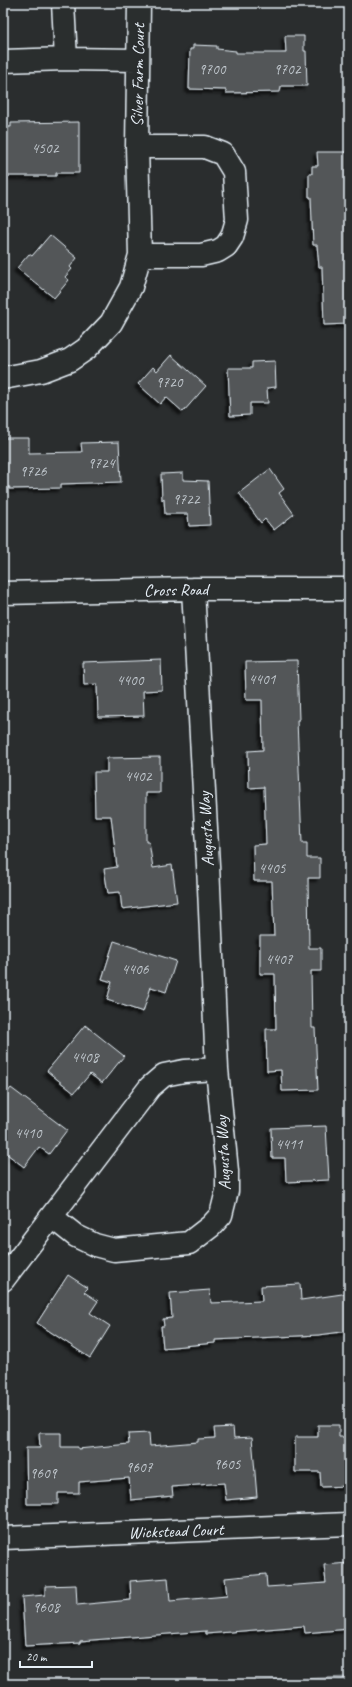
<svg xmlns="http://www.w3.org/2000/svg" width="352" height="1687" font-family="Caveat,sans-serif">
<defs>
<pattern id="park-dots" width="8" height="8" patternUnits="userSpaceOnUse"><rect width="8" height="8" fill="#424648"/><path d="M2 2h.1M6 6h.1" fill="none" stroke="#5d6163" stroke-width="1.8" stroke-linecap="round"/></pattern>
<filter id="shadow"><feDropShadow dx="-3.5" dy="3.5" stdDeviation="1" flood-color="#0009"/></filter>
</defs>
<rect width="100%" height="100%" fill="#2a2d2e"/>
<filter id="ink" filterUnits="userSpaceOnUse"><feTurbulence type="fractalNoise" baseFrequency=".025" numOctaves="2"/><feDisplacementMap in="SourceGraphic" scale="8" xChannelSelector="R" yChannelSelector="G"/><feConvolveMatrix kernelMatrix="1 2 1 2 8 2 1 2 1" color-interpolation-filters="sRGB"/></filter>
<g filter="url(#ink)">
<path fill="url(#park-dots)" stroke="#959ca0" d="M349,1677V1684H162Z"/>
<path fill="#535759" stroke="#e8f1f8" filter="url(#shadow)" d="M285,36H304V51H306L307,86H281L280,92L226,93V90L189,89L190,49H193V45L217,46V49L236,51V53H286Z
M79,122V173H56V176H3V127H11V123Z
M317,152H349V324L324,325L322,267H319L317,245H313L311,197H309V174H312V166H318Z
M50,235L77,258L70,267L72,269L65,277L69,280L54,298L17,268L29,254L32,256Z
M171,355L206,386L183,412L166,397L160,404L138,384L153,367L157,371Z
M275,361L276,387L267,388L268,403H250V415L230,416L228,368H252V362Z
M4,438H29V453L82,452L81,443L119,442L121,482L61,484V488L9,489L10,487H4Z
M270,469L284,489L279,493L294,514L274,530L265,519L261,523L239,493Z
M183,473V480L208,481L210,525L189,526L188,514H165L164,499L162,500L161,474Z
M161,660L162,690L143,691L144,716L98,717L97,684L84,685L83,663Z
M297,661L299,720H297L302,843H307V858H320V878H308L309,948H321V971H311L312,1028H315L318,1090L282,1091L281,1070L267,1071L266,1029H276L275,974H260V936H274L272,881H254L253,845L266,844L264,787L249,788L248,751L263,750L262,700H246L245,662Z
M160,757V793H146V842H149L153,868L172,865L177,902L122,909L120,892L108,893L104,869L117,867L111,816H95L94,772H107V758Z
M114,941L176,961L166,992L151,987L143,1012L107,1000L112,982L102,979Z
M85,1025L124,1056L102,1083L90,1074L74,1093L47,1071Z
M11,1088L67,1130L49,1154L39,1147L24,1167L3,1151V1098Z
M326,1126L329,1180L286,1182L285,1158H272L271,1128Z
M68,1275L88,1288L84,1292L98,1301L90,1313L110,1326L90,1358L37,1323Z
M300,1284L301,1300L349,1293V1331L319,1335L215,1340V1343L163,1348L161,1326H164L163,1319L172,1318L170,1293L210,1290L211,1303L262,1301L261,1286Z
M318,1425H339V1437H349V1486L321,1487L320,1472H295V1437H318Z
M233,1427L234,1438L252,1437L257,1497L226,1500L224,1483L172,1487L173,1496L131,1500L129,1478L79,1482V1493H58V1504H27L26,1448H40L39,1433H61V1447H78V1449L129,1444L128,1434L149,1433L150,1446L198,1442V1439L215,1438L214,1428Z
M349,1563V1629L305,1633L304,1626L206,1634V1631L80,1641V1643L25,1646L22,1597L45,1595V1586L76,1585L77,1605L131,1600L130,1581L168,1578L170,1601L227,1596L225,1578L266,1574L267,1587L326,1583L324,1565Z"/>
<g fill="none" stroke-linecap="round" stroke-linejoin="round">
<defs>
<path id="minor" d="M63,3L66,59
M3,61L66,59L137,60
M137,147H205L223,154L234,172L237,220L232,237L226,246L218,251L201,255H140
M3,378L41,371L70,360L86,349L111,323L131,287L140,255L137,147L139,3
M3,593L193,589H349
M52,1217L76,1236L95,1245L114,1250L189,1243L211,1226L221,1215L227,1191V1171L217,1069L208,865L193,589
M3,1280L150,1087L164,1075L184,1071L217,1069
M3,1538L349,1524"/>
</defs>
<use href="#minor" stroke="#e8f1f8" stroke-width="25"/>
<use href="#minor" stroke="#2a2d2e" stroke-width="22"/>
</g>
</g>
<g text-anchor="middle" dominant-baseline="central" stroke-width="3.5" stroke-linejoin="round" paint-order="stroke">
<g font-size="15" fill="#c3cad0">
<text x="212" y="69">9700</text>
<text x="287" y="69">9702</text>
<text x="45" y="148">4502</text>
<text x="169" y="382">9720</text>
<text x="101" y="463">9724</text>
<text x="33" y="471">9726</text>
<text x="186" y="499">9722</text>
<text x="262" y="679">4401</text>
<text x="130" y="680">4400</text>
<text x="138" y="776">4402</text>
<text x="272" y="868">4405</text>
<text x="279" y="959">4407</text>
<text x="135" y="969">4406</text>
<text x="85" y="1057">4408</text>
<text x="28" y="1133">4410</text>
<text x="289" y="1144">4411</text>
<text x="227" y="1464">9605</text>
<text x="139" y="1467">9607</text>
<text x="43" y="1473">9609</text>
<text x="46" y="1607">9608</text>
</g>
<g font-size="17" fill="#e8f1f8" stroke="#2a2d2e">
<text transform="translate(138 75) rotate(-89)">Silver Farm Court</text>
<text transform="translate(176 590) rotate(-1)">Cross Road</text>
<text transform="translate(206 829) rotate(-93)">Augusta Way</text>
<text transform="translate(223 1153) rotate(-93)">Augusta Way</text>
<text transform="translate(176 1531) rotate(-2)">Wickstead Court</text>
</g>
</g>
<rect width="352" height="1687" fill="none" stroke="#2a2d2e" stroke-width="16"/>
<rect x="8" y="8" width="336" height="1671" fill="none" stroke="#e8f1f8" stroke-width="1.5" filter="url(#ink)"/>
<path d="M20 1661v6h72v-6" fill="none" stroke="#e8f1f8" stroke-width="2"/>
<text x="26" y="1661" font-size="12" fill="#e8f1f8" stroke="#2a2d2e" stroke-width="3" paint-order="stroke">20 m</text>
</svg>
